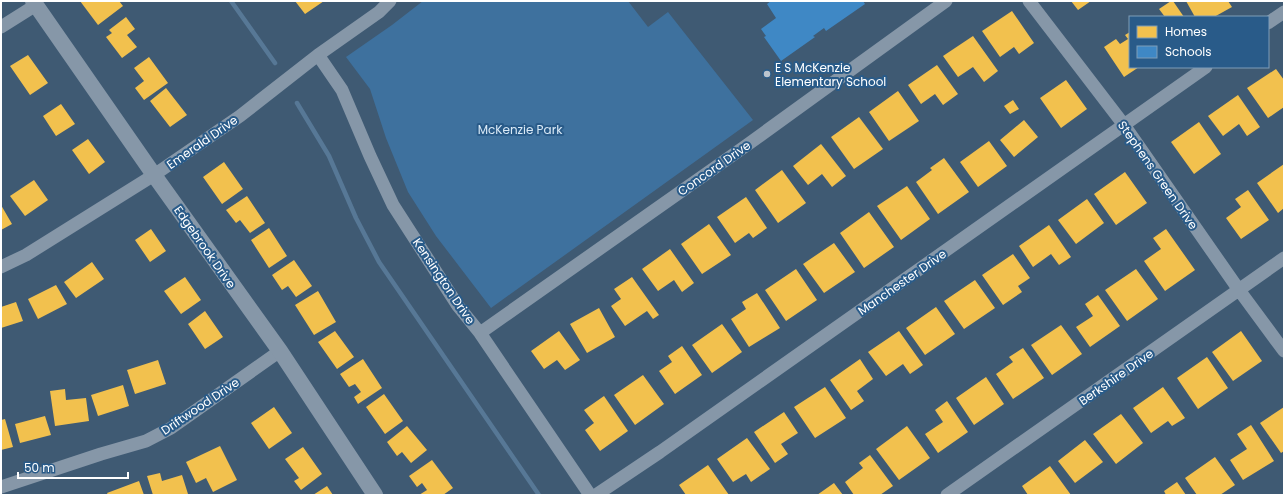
<svg xmlns="http://www.w3.org/2000/svg" width="1285" height="496" font-family="Poppins,sans-serif">
<rect width="100%" height="100%" fill="#3f5a73"/>
<path fill="#3e719e" d="M423,1H628L648,27L668,12L753,120L491,308L436,236L408,192L386,138L370,89L346,57L392,25Z"/>
<path fill="#f2c14e" d="M80,1H119L123,6L98,25Z
M295,1H324L305,14Z
M1071,1H1091L1078,10Z
M1171,1H1173L1184,17H1165L1159,9Z
M1186,1H1228L1232,7L1214,17H1195Z
M1012,11L1034,43L1019,54L1014,47L1000,57L982,31Z
M126,17L135,29L127,35L137,47L122,58L106,37L112,33L109,30Z
M1130,32V67H1139L1124,77L1104,47L1116,39L1120,44L1128,39L1125,35Z
M973,36L998,71L984,82L973,67L958,77L943,56Z
M28,55L48,83L30,95L10,66Z
M149,57L168,83L144,100L135,88L144,81L134,68Z
M937,65L958,94L943,105L935,94L921,104L908,85Z
M1276,69L1284,80V107L1268,118L1247,88Z
M1066,80L1087,109L1061,128L1040,98Z
M166,88L187,115L170,127L150,101Z
M898,91L919,121L889,141L869,112Z
M1238,95L1260,127L1247,136L1239,124L1223,136L1208,116Z
M1013,100L1019,109L1010,114L1004,106Z
M61,104L75,124L56,136L43,116Z
M859,117L883,149L854,169L831,137Z
M1024,120L1038,137L1014,157L1000,140Z
M1199,122L1221,154L1194,174L1171,142Z
M88,139L105,162L89,174L72,150Z
M989,141L1007,166L978,187L960,162Z
M821,144L846,176L832,187L822,174L808,185L793,166Z
M944,158L969,192L938,214L916,182L932,170L930,168Z
M224,162L243,189L222,204L203,177Z
M1284,164V208L1278,213L1257,183Z
M782,170L806,203L778,223L755,190Z
M1125,172L1147,203L1116,225L1094,194Z
M34,180L48,200L25,216L10,196Z
M907,186L930,219L901,240L877,206Z
M1248,190L1269,220L1241,239L1226,218L1241,207L1235,199Z
M247,196L265,223L250,233L240,220L236,223L226,210Z
M746,197L767,228L753,238L749,233L735,243L717,217Z
M1087,199L1104,223L1076,244L1058,220Z
M1,205L12,224L1,230Z
M869,212L894,247L864,268L840,233Z
M709,224L731,255L702,274L681,244Z
M1049,225L1071,257L1059,265L1051,254L1033,267L1019,246Z
M269,228L287,256L269,268L251,240Z
M151,229L166,251L150,262L135,240Z
M1166,229L1195,270L1165,291L1144,261L1161,249L1153,238Z
M834,243L855,272L824,293L803,264Z
M670,249L694,283L682,292L674,280L658,291L642,269Z
M1013,254L1030,278L1018,286L1022,292L1003,305L982,275Z
M294,260L312,286L296,297L288,286L282,290L272,275Z
M92,262L104,279L76,298L64,282Z
M796,269L817,300L786,321L765,290Z
M1136,269L1158,299L1127,321L1105,290Z
M185,277L201,300L181,314L164,291Z
M632,277L659,315L653,319L647,311L625,326L611,306L621,299L614,289Z
M975,280L995,308L964,329L944,301Z
M56,285L67,304L38,319L28,299Z
M318,291L336,322L314,335L295,305Z
M757,293L780,328L749,347L731,319L746,309L742,302Z
M1098,295L1120,326L1090,347L1076,327L1093,316L1085,304Z
M16,302L23,321L1,328V307Z
M936,307L955,334L925,355L906,328Z
M599,308L615,337L587,353L570,324Z
M205,311L223,337L205,349L188,324Z
M722,324L742,352L712,373L692,345Z
M1061,325L1082,354L1052,375L1031,345Z
M335,331L354,357L337,369L318,342Z
M559,331L580,360L565,370L557,360L544,369L531,351Z
M899,331L923,365L910,374L903,364L886,376L868,352Z
M1241,331L1262,361L1233,381L1212,352Z
M682,346L702,375L675,394L659,371L672,362L668,356Z
M1023,348L1044,378L1013,399L996,374L1013,362L1009,357Z
M1207,357L1228,388L1198,409L1177,378Z
M363,359L382,388L358,404L354,397L361,392L355,384L349,387L340,374Z
M860,359L873,379L857,391L864,401L851,410L830,380Z
M158,360L166,384L135,394L127,370Z
M643,375L664,404L635,425L614,395Z
M986,377L1004,404L974,425L956,398Z
M123,385L129,406L98,416L91,395Z
M825,387L846,418L815,438L794,407Z
M1163,387L1185,418L1172,426L1168,421L1151,433L1133,408Z
M65,389L66,400L86,398L89,421L55,426L50,391Z
M384,394L403,421L385,434L366,407Z
M604,396L628,431L600,451L585,430L594,423L584,410Z
M947,401L968,432L938,453L925,434L943,422L935,410Z
M274,407L292,433L269,449L251,423Z
M1284,407V451L1281,453L1260,423Z
M784,412L798,433L781,444L788,454L775,463L754,432Z
M1121,414L1143,443L1116,464L1093,434Z
M45,416L51,435L20,443L15,424Z
M5,419L13,447L1,450V420Z
M1251,425L1274,461L1243,480L1230,460L1247,449L1237,434Z
M407,426L427,450L411,463L402,452L397,456L387,442Z
M907,426L930,458L899,480L876,449Z
M747,438L770,469L751,482L746,474L733,482L717,459Z
M1085,440L1103,462L1075,483L1058,461Z
M220,446L237,480L213,492L206,478L196,483L186,462Z
M303,447L322,474L301,490L294,481L299,478L285,459Z
M870,455L893,486L880,495H854L845,482L863,468L859,463Z
M1215,457L1235,485L1220,495H1197L1185,478Z
M432,460L453,488L443,495H419L427,490L422,483L417,487L409,476Z
M708,465L729,495H686L679,485Z
M1050,466L1071,495H1028L1022,486Z
M160,473L162,481L182,475L188,494L153,495L147,476Z
M139,481L144,495H108L107,493Z
M1177,482L1186,495H1166L1164,491Z
M834,483L843,495H817Z
M327,486L333,495H313Z"/>
<path fill="#3f88c5" d="M771,1H863L865,4L826,31L824,28L813,36L815,37L781,61L764,37L766,36L761,29L776,18L767,4Z"/>
<g fill="none" stroke-linecap="round" stroke-linejoin="round">
<path stroke="#577896" stroke-width="4.5" d="M231,1L275,63
M297,103L329,156L356,218L379,262L539,495"/>
<path stroke="#8697a8" stroke-width="13" d="M1029,1L1124,125L1239,290L1284,351
M1268,23L1284,12
M1,27L36,5
M318,55L342,90L370,156L393,205L458,306L480,333L590,495
M1,267L26,255L154,175L240,116L318,55L379,12L390,1
M480,333L747,145L946,1
M1,487L101,454L146,441L171,428L280,351
M596,495L660,452L1206,67
M947,495L1284,258"/>
<path stroke="#8697a8" stroke-width="16" d="M33,1L154,175L280,351L375,495"/>
</g>
<circle fill="#bcc5ce" stroke="#295b89" stroke-width="1.5" cx="767" cy="74" r="4"/>
<g text-anchor="middle" dominant-baseline="central" stroke-width="4" stroke-linejoin="round" paint-order="stroke">
<g font-size="12" fill="#fff" stroke="#295b89" text-anchor="start">
<text x="775" y="67">E S McKenzie<tspan x="775" dy="14">Elementary School</tspan></text>
</g>
<g font-size="12" fill="#daeaf7" stroke="#295b89">
<text x="520" y="129">McKenzie Park</text>
</g>
<g font-size="12" fill="#fff" stroke="#295b89">
<text transform="translate(202 142) rotate(-35)">Emerald Drive</text>
<text transform="translate(714 168) rotate(-35)">Concord Drive</text>
<text transform="translate(1158 175) rotate(55)">Stephens Green Drive</text>
<text transform="translate(205 247) rotate(55)">Edgebrook Drive</text>
<text transform="translate(444 281) rotate(56)">Kensington Drive</text>
<text transform="translate(902 282) rotate(-35)">Manchester Drive</text>
<text transform="translate(1116 377) rotate(-35)">Berkshire Drive</text>
<text transform="translate(200 406) rotate(-34)">Driftwood Drive</text>
</g>
</g>
<rect width="1285" height="496" fill="none" stroke="#ffffff" stroke-width="4"/>
<rect x="1129" y="16" width="140" height="52" fill="#295b89" stroke="#7f9db8"/>
<rect x="1137" y="26" width="20" height="12" fill="#f2c14e" stroke="#7f9db8"/>
<text x="1165" y="36" font-size="12" fill="#ffffff">Homes</text>
<rect x="1137" y="46" width="20" height="12" fill="#3f88c5" stroke="#7f9db8"/>
<text x="1165" y="56" font-size="12" fill="#ffffff">Schools</text>
<path d="M18 472v6h110v-6" fill="none" stroke="#ffffff" stroke-width="2"/>
<text x="24" y="472" font-size="12" fill="#ffffff" stroke="#295b89" stroke-width="3" paint-order="stroke">50 m</text>
</svg>
